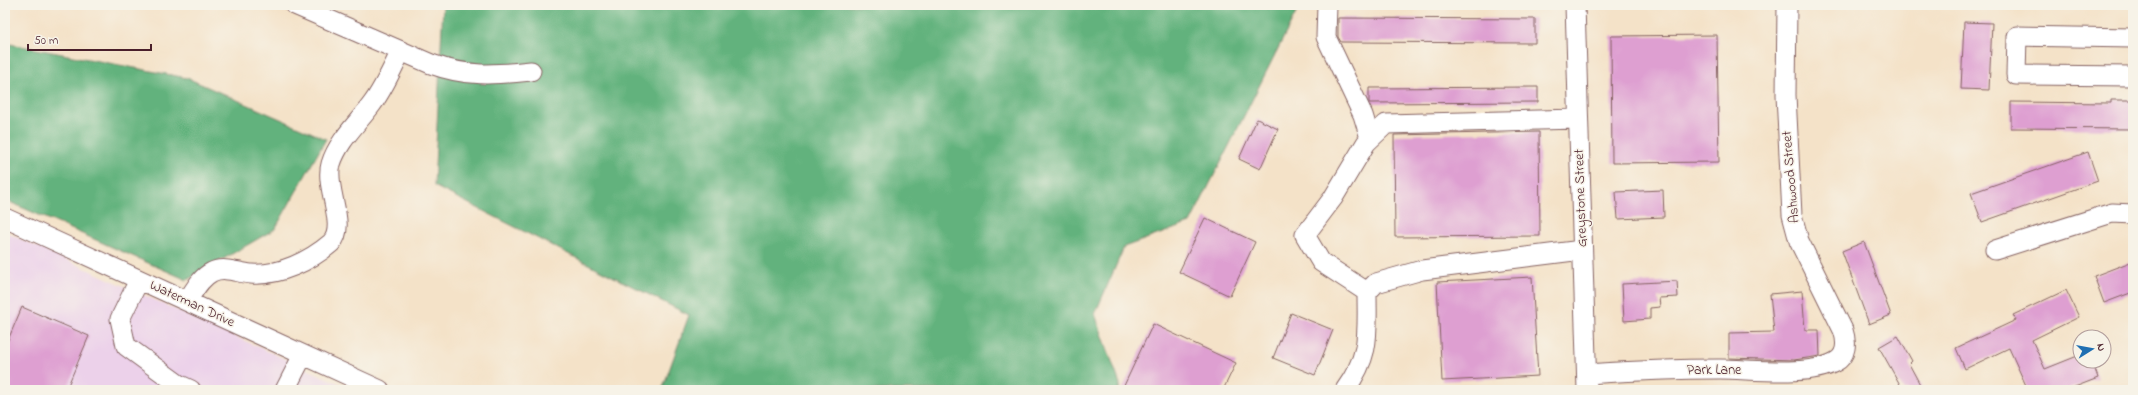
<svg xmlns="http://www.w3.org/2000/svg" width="2138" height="395" font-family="'Indie Flower',sans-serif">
<rect width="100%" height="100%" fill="#f7f3e8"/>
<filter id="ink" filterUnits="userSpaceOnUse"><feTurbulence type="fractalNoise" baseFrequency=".025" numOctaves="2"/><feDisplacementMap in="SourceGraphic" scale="8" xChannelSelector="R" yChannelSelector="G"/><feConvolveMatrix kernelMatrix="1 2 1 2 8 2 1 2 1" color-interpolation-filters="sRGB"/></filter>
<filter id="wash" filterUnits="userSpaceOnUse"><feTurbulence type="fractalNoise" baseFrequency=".012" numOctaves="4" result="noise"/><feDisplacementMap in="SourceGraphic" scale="16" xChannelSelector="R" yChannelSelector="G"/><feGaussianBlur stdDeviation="0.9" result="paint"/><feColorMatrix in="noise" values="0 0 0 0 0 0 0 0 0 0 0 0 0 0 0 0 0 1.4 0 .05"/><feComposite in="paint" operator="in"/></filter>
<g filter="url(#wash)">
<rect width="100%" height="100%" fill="#f4e2c8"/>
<path fill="#ecd1ea" d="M5,232L353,390H5Z"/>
<path fill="#62b27d" stroke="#566854" d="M443,5H1300L1190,223L1124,247L1095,314L1120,384L1119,390H662L689,315L434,186Z
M5,43L187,78L326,139L275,229L187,280L5,200Z"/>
<g id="blocks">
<path fill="#de9fd1" d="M1338,18L1535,19V43L1341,42L1338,37Z
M1964,22L1992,23L1989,90L1961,89Z
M1717,35L1719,162L1612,163L1611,36Z
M1538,87V102L1369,103V88Z
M2111,100H2133V129L2011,128V102L2111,103Z
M1257,119L1278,129L1260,169L1239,159Z
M1539,132L1540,236L1395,237L1394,135Z
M2088,152L2098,181L1982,222L1971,193Z
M1663,190L1664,217L1618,219L1616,192Z
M1205,218L1255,242L1230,296L1179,272Z
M1864,242L1891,315L1869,324L1842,251Z
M2133,261V292L2104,303L2094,276Z
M1532,277L1538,376L1442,381L1437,282Z
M1677,281L1678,297L1659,298L1660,307L1650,308V319L1624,321L1622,284Z
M2066,290L2079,317L2032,340L2045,369L2080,355V361H2092L2098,378L2067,390H2028L2009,348L1965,369L1956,348L2016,320L2013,315Z
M1802,291L1805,330H1819L1820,356L1794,360L1729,358V333L1774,332L1770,294Z
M22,307L89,336L66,390H5V347Z
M1291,313L1333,330L1315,375L1273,358Z
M1153,324L1236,363L1223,390H1122Z
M1898,336L1912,361L1909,364L1923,390H1903L1879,347Z"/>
</g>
</g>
<g filter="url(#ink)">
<use href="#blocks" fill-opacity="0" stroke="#866362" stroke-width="1"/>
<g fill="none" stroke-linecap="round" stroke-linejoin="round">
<defs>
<path id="minor" d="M295,5L431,64C467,77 494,75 531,71
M1327,5L1326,37L1363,115L1370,138
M1575,5L1587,390
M2133,38L2017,36L2016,75L2133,76
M5,218L380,390
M1995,250L2112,213L2133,214
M139,280L120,319L126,346L178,384L191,390
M1367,292L1321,262L1305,235L1333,198L1366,143L1386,124L1578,119
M187,301C194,291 200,278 212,272C225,266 238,273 251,274C279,276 310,261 331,243C348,226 324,187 331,164C338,141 358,123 372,104C384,88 392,69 401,51
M1587,374C1631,371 1676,369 1720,369C1751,369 1808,377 1835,362C1847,356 1847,342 1843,330L1799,241L1792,215L1786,95L1787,5
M285,390L303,355
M1345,390C1371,354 1367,335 1367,292L1376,283L1422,270L1582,250"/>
</defs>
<use href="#minor" stroke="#866362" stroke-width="21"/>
<use href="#minor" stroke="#fff" stroke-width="19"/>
</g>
</g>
<g text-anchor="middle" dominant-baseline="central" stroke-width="3" stroke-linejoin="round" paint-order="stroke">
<g font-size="14" fill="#4a1f2b" stroke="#f7f3e8">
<text transform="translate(1791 177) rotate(-95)">Ashwood Street</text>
<text transform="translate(1581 198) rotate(-92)">Greystone Street</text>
<text transform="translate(192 304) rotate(25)">Waterman Drive</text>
<text x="1714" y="370">Park Lane</text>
</g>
</g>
<rect width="2138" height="395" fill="none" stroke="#f7f3e8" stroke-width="20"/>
<g transform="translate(2092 349) rotate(79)"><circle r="19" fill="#f7f3e8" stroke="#b29e9c"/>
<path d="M0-3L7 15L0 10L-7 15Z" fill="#1f6fb2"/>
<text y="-6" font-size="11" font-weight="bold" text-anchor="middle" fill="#4a1f2b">N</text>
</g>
<path d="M28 44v6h123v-6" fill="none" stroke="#4a1f2b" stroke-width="2"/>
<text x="34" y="44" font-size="12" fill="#4a1f2b" stroke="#f7f3e8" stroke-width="3" paint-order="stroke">50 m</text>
</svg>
